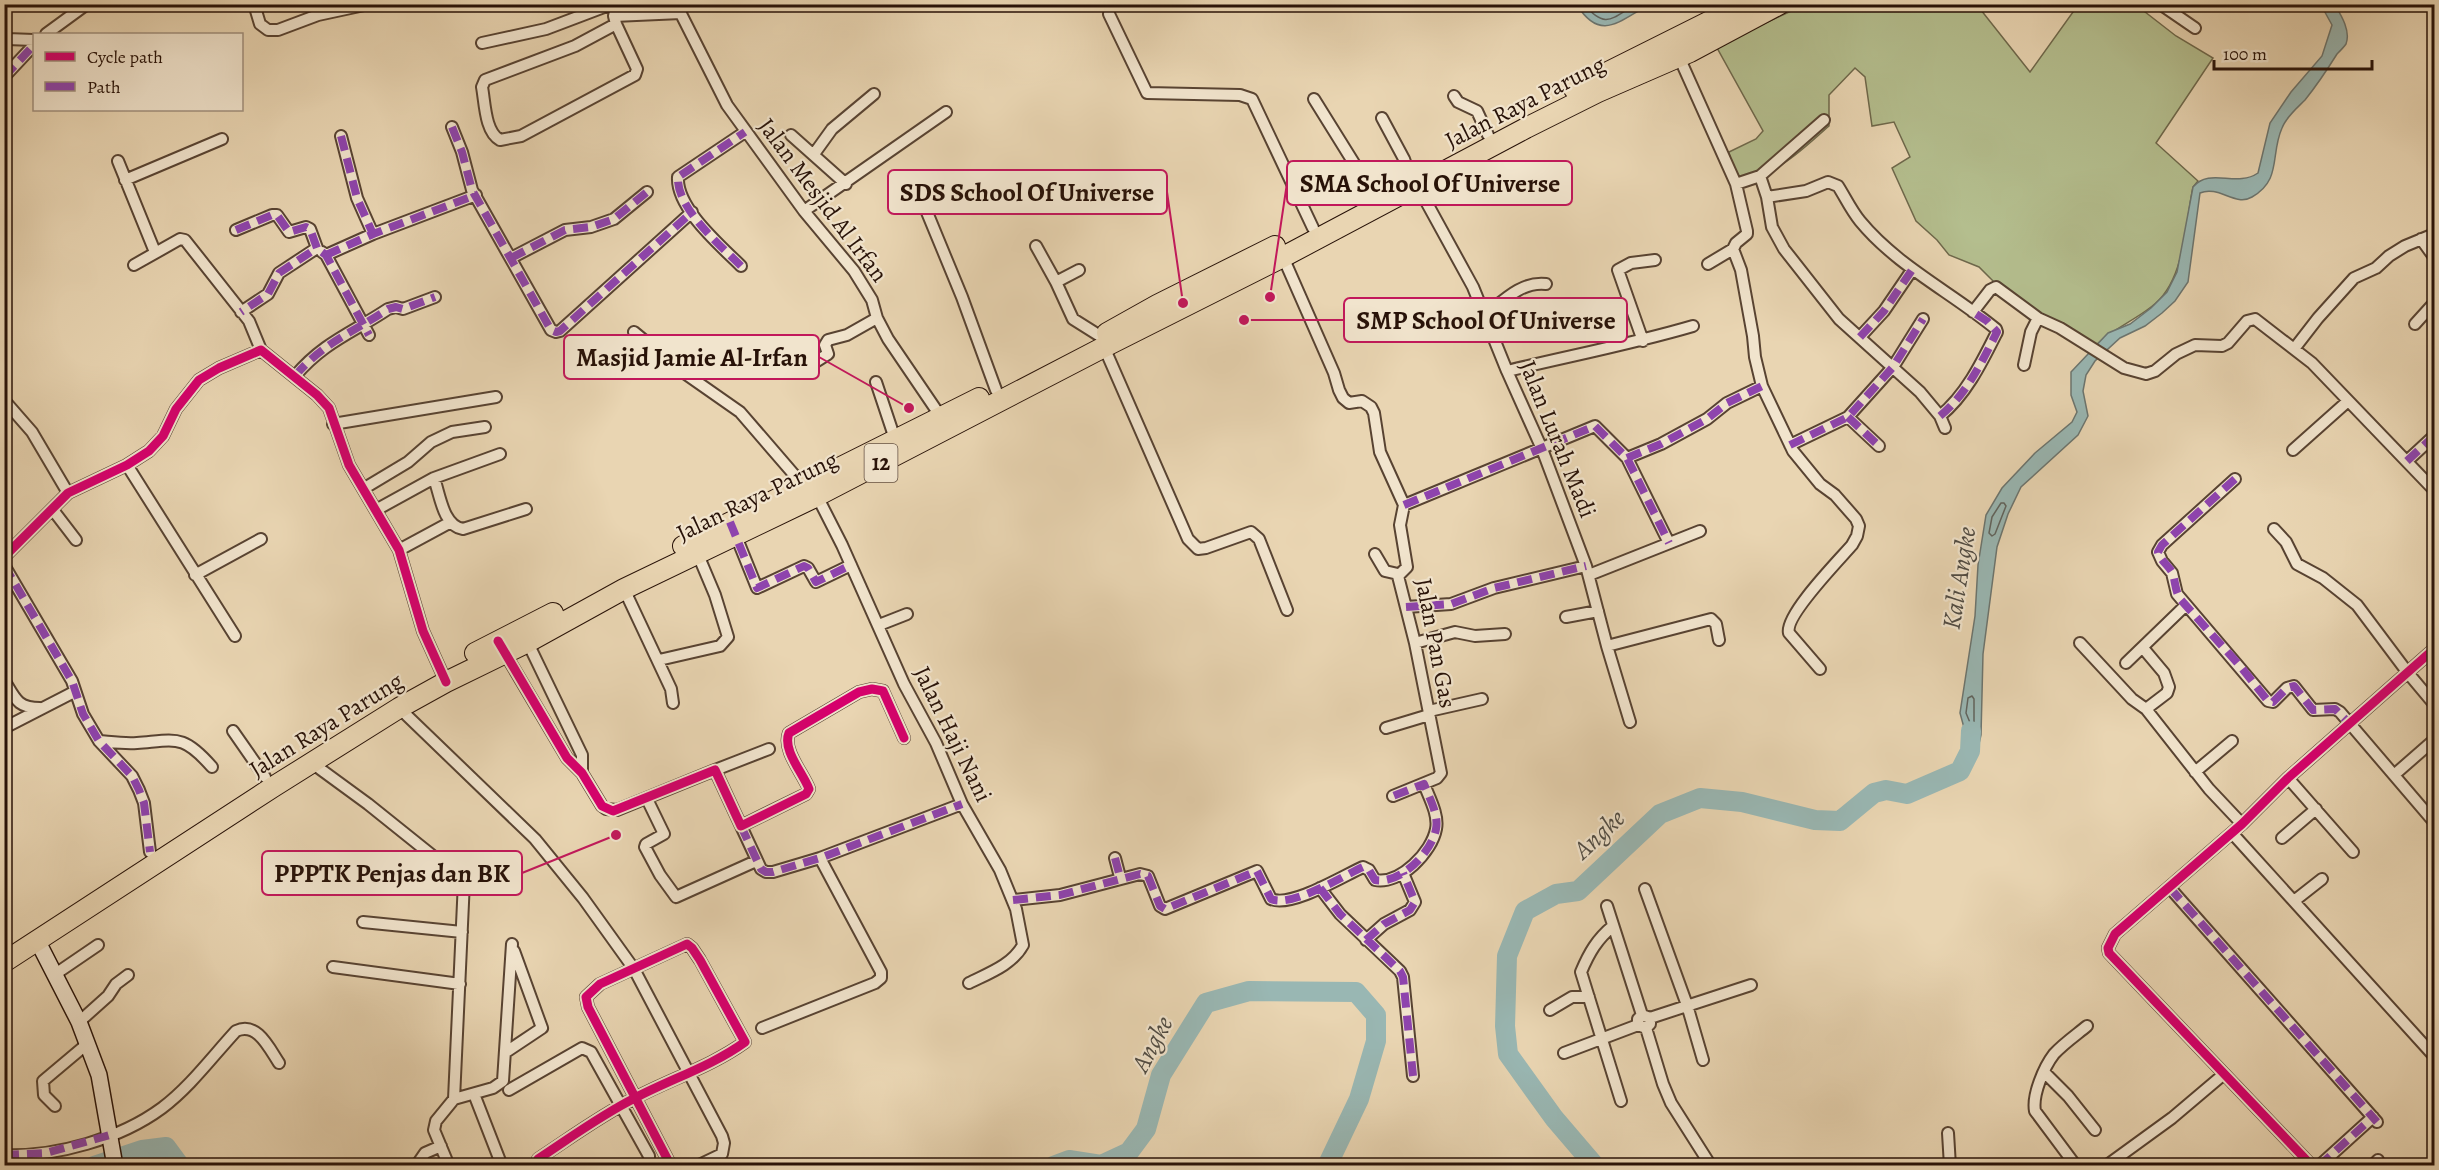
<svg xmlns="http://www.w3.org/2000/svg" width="2439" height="1170" font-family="Alegreya,serif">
<rect width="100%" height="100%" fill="#e9d5b2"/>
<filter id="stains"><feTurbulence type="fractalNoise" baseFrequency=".00333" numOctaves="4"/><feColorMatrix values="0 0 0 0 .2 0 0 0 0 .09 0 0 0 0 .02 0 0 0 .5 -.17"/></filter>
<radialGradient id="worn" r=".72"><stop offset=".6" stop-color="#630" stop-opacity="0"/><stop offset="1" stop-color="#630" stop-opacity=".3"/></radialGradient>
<path fill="#b4be8e" stroke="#6e684b" stroke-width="1.5" d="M1804,5H1977L2030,72L2078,5H2136L2176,36L2213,58L2156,143L2198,181L2193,187C2185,225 2185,283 2151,307C2132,322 2112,329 2095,346L2001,289L1979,267L1949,255L1937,240L1916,221L1892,168L1910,157L1894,122L1872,126L1865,77L1855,68L1829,95V126C1797,154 1784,169 1742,181L1731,164L1729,152L1756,139L1763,131L1716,46Z"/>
<path fill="#99b7b3" stroke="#6c756f" stroke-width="1.5" d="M1577,5H1649C1620,20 1601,43 1577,5Z
M2321,5H2335C2341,15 2351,31 2346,44C2344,47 2340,51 2337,54C2327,70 2317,85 2305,100C2297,108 2286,117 2282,128C2270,155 2282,180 2252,197C2235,207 2219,185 2200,193L2188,282L2175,301L2162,313L2145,326L2120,338L2095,361L2086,375L2083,391L2088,416L2078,435L2021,487L2008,514L1997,547L1983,654L1981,735L1976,757L1962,755L1966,735L1960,713L1975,616L1978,565L1986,515L2002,488L2035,453L2072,422L2077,412L2071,395V372L2108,333L2130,324L2151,308L2167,292L2177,272L2193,187C2210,167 2236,188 2258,173L2270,123L2291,92L2322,56L2332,25Z"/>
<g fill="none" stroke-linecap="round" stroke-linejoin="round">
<path stroke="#60645e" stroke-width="1.5" d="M1584,4C1606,31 1613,17 1636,4
M2001,503H2004L2006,506L1995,534L1992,536L1989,533L1992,517Z
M1972,696L1974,699V722L1971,725L1966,713L1968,698Z"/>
<path stroke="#99b7b3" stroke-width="20" d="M94,1166L142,1150L166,1147L180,1166
M1053,1166L1069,1160L1101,1165L1129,1152L1146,1129L1161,1075L1206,1003L1249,991L1356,992L1376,1015V1041L1359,1099L1327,1166
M1595,1166L1554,1118L1508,1054L1505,1026L1507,956L1525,911L1556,894L1578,891L1660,814L1700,798L1742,802L1815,820L1840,821L1874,793L1886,790L1907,794L1960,771L1970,751L1971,731"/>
<defs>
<path id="street" d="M254,4L260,24L268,30H278L318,15L369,4
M676,4L727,105L804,211L854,271L872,300L877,318L888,339L941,417
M2160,4L2195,28
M1109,14L1147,93L1240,95L1252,99L1313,228
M614,16L681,13
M616,24L637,69L635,75L521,136L500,140C485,132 485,103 482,87L485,80L575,46L616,24L614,16L617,4
M46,34L87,4
M4,36L7,39L34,40
M482,43L546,29L612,4
M1679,57L1736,184L1760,176L1824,120
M4,77L34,45
M1454,96L1458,102L1477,111L1488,135
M1314,99L1375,197
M1382,118L1404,159L1410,176
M452,127L462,152L472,190L551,330L556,332L560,331L692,212
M791,135L846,184
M341,136L357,198L373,234
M814,154L832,129L874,94
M118,161L155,252
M1760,176L1767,197L1772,227L1784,249L1839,319L1920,392L1940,416L1945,428
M125,180L222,139
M1736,184L1747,231V234L1736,243L1733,249L1741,270L1753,336L1755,357L1762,386L1793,451L1820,484L1835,495L1856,519L1859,526L1857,536L1852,545C1839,560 1784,616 1789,633L1820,669
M1417,185L1473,287L1507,371L1542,449L1586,566L1607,646L1630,722
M917,188L962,297L996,390
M1767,197L1806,191L1828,182L1838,186C1845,197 1851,210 1860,221C1897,266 1951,292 1996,329L1997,332C1982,362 1966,395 1940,416
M804,211L946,112
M236,230L272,215H277L289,232L306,227L310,229L317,248L279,273L268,294L241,312
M2421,239L2434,257
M1036,246L1056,282L1073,319L1100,336
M322,252L326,255L369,335
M326,255L373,234L476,195
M1283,257L1334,373L1339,390L1343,398L1349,403L1362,401L1371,407L1374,413L1380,452L1404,505L1400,525L1407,567L1398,576L1415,643L1441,773L1437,778L1393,796
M511,258L565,230L591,227L614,219L647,192
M1708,264L1733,249
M134,265L180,239L185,240L249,321L261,350
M741,266C720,245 676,208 678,177L745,132
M1056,282L1079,270
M1973,312L1990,290L1996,287L2038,318L2060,328L2124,368L2146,374L2155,371L2176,354L2195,345L2222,346L2228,343L2247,321L2255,319L2312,363L2434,490
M1484,316C1502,302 1521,281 1546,284
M2415,324L2434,303
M634,332L680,370L740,412L803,485
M1860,337L1884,311L1912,270
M1643,341L1618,270L1631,263L1655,260
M1104,347L1188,539L1198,549L1206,548L1251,532L1259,539L1287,610
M2294,349L2318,318L2354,278L2376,268L2389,256L2405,246L2434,234
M2024,365L2031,332L2038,318
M809,366L828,354L825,345L828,340L847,335L877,318
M1507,371C1569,356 1632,344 1693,326
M295,376C324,342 352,333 388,309L396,307L403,309L435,297
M876,382L895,439
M4,400L32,432L68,493
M1848,417L1879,446
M333,424L496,397
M1790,445L1848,417L1893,367L1923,319
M2293,450L2348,401
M1627,458L1661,444L1707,419L1727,403L1762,386
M2407,461L2434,436
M127,465L235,636
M434,478C440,495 443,526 463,529L526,509
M2235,479L2162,545L2158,552L2162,561L2172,573L2177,594L2268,701L2273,702L2287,688L2294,686L2313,710L2335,709L2340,712L2434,822
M363,489L408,462L431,442L452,432L485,427
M815,492L842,545L904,684L936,743L962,804L1000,870L1016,909L1023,945C1012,965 989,973 969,983
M1404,505L1595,426L1627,458L1669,543
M53,510L76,540
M376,510L434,478L500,454
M2274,529L2286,542L2297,564L2323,578L2357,605L2408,673L2434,704
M734,531L757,588L804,566L808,568L816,582L851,565
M399,550L449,523
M1375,554L1385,571L1398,574
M4,557L68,493L127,465L149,451L163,436L176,409L199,380L219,368L261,350L317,395L329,408L349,465L399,550L423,631L446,682
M4,565L72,681L83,714L99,741L132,776L139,790L144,803L150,852
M195,575L261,539
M1589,575L1700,531
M624,589L671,689L673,703
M1406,607L1451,604L1494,588L1586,566
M1566,617L1598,611
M879,625L907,614
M526,639L582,755V773
M1415,643L1455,632L1475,636L1505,634
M2080,643L2132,699L2146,709L2167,693L2169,687L2164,673L2143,648
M1607,646L1711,619L1716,624L1719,640
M503,650L567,758L582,773L602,806L606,809L617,810L715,770L741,826L806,794L809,789C803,773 782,750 789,733L859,692L872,689L883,691L904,738
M659,660L720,646L728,637L715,595L696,550
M2126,663L2185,606
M4,680C15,698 17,708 40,708
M397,706L535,839L583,898L634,969L722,1136L724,1143L722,1154L697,1166
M2146,709L2209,789L2242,824
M1429,711L1482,699
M4,728L74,692
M1386,728L1429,715
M233,731L265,777
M99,741C111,742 124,744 137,743C177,740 183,734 212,767
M312,763L368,804L464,881L454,1099
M715,770L769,749
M2195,772L2232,741
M2394,775L2434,740
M2288,778L2353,852
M647,799L664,834L646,844L645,847L660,875L676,897L756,861
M741,826L761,869L766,872H773L820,858L962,804
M2232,833L2434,1056
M2282,838L2316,809
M1115,858L1120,877
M1320,888L1340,914L1400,971L1403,977L1413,1076
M2170,888L2377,1122
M1645,889L1687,1005L1703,1060
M1013,900L1060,895L1140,874L1148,876L1160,906L1165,909L1257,871L1271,899C1291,908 1343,876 1363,867L1369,870L1375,880C1400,885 1432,852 1436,829C1439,815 1429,797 1424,784
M2294,901L2322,879
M1607,906L1642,1015
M363,922L462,932
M1613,926C1597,939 1589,953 1581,972L1621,1101
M1366,940L1384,924L1410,910L1415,902L1403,873
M333,967L460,984
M54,975L98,945
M1550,1010L1572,997H1589
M1650,1018L1751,985
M79,1022L108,996L116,984L128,975
M762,1028L875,983L881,978V972L820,858
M1646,1028L1663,1084L1671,1103L1711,1166
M506,1052L542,1028L514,951
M1564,1053L1638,1025L1646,1028L1650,1024V1018L1642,1015L1638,1019V1025
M2045,1073L2068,1096L2095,1130
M509,1090L582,1048L591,1052L649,1156V1162L645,1166
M474,1094L502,1166
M55,1106L44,1095L43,1081L87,1044
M1948,1133L1950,1166
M4,1155C56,1157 120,1139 162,1108C190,1087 212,1057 236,1031C257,1021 269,1048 279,1063
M538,1159C570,1138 601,1115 635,1098C671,1079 712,1066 745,1042L700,960L692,948L687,944L600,984L586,997L588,1007L671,1166
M416,1166L425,1153L441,1146
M449,1166L434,1130L436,1121L454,1099L493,1088L503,1081L512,944
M2076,1166L2035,1111C2032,1095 2044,1067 2054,1054C2063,1044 2076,1035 2087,1026
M2106,1166L2172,1118L2224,1074
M2312,1166L2109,953L2108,948L2115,934L2242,824L2288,778L2434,649
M2319,1166L2373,1117
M2372,1166L2378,1160"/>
<path id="secondary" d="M37,940L79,1022L99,1075L115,1166"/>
<path id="highway" d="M1574,89L1744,4
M1107,333L1157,305L1275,246
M683,546L979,398
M475,653L553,613
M4,962L273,787L399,708L446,682L528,642L624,589L811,499L1104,347L1283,257L1526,128L1598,92L1690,52L1780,4"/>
</defs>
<use href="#street" stroke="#584332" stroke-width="14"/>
<use href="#secondary" stroke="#281208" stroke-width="18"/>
<use href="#highway" stroke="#281208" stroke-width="22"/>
<use href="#street" stroke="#f1e4cd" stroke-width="10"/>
<use href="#secondary" stroke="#f1e4cd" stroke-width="15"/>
<use href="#highway" stroke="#e9d5b2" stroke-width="20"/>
<path stroke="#8e44ad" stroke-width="8" stroke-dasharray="15 8" stroke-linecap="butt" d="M4,77L34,45
M452,127L462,152L472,190L551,330L556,332L560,331L692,212
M341,136L357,198L373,234
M236,230L272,215H277L289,232L306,227L310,229L317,248L279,273L268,294L241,312
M322,252L326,255L369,335
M326,255L373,234L476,195
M511,258L565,230L591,227L614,219L647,192
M741,266C720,245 676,208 678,177L745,132
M1860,337L1884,311L1912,270
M295,376C324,342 352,333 388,309L396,307L403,309L435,297
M1940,416C1966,395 1982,362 1997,332L1987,321L1973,312
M1848,417L1879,446
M1790,445L1848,417L1893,367L1923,319
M1627,458L1661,444L1707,419L1727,403L1762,386
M2407,461L2434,436
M2235,479L2162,545L2158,552C2161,561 2167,564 2172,572C2176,581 2174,590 2181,600L2241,667L2268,701L2273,702L2287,688L2294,686L2313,710L2335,709L2349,723
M1404,505L1595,426L1627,458L1669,543
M730,522L757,588L804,566L808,568L816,582L851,565
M4,565L72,681L83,714L99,741L132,776L139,790L144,803L150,852
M1406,607L1451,604L1494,588L1586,566
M741,826L761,869L766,872H773L820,858L962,804
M1115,858L1120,877
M1320,888L1340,914L1400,971L1403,977L1413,1076
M2170,888L2377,1122
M1013,900L1060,895L1140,874L1148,876L1160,906L1165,909L1257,871L1271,899C1291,908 1343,876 1363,867L1369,870L1375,880C1400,885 1432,852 1436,829C1439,815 1429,797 1424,784L1393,796
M1366,940L1384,924L1410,910L1415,902L1403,873
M4,1155L46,1153L110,1135
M2319,1166L2373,1117"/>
<defs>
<path id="cycleway" d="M4,557L68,493L127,465L149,451L163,436L176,409L199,380L219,368L261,350L317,395L329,408L349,465L399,550L423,631L446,682
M498,641L567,758L582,773L602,806L613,811L715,770L741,826L806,794L809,789C803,773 782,750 789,733L859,692L872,689L883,691L904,738
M538,1159C570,1138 601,1115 635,1098C671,1079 712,1066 745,1042L700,960L692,948L687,944L600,984L586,997L588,1007L671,1166
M2312,1166L2109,953L2108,948L2115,934L2242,824L2288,778L2434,649"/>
</defs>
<use href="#cycleway" stroke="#f1e4cd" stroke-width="13"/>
<use href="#cycleway" stroke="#d6006c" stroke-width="9"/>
</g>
<g text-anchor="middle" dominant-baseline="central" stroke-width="4.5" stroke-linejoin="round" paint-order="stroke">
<rect fill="#f1e4cd" stroke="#645143" stroke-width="1.5" x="864.5" y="444" width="33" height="38" rx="4.5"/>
<g font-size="22" font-weight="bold" fill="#281208">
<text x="881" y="463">12</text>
</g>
<g font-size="24" fill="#281208" stroke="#f1e4cd">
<text transform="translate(1525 102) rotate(-27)">Jalan Raya Parung</text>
<text transform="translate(823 200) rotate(53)">Jalan Mesjid Al Irfan</text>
<text transform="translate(1558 439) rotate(68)">Jalan Lurah Madi</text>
<text transform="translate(757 496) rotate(-26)">Jalan Raya Parung</text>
<text transform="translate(1436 643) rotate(79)">Jalan Pan Gas</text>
<text transform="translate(326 725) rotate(-32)">Jalan Raya Parung</text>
<text transform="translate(953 734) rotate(64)">Jalan Haji Nani</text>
</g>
<g font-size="26" font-style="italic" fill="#504c44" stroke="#f1e4cd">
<text transform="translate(1959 578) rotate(-81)">Kali Angke</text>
<text transform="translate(1599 834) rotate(-43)">Angke</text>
<text transform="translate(1152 1044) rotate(-62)">Angke</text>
</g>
</g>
<path fill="none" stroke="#c2185b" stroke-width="2" d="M1270 297L1287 183M1183 303L1167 192M1244 320L1344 320M909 408L819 357M616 835L522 873"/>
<g fill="#c2185b" stroke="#f1e4cd" stroke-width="2">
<circle cx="1270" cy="297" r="6"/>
<circle cx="1183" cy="303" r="6"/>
<circle cx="1244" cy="320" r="6"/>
<circle cx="909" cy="408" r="6"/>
<circle cx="616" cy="835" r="6"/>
</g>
<g fill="#f1e4cd" stroke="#c2185b" stroke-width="2">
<rect x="1287" y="161" width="285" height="44" rx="6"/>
<rect x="888" y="170" width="279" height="44" rx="6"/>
<rect x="1344" y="298" width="283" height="44" rx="6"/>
<rect x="564" y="335" width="255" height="44" rx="6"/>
<rect x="262" y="851" width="260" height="44" rx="6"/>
</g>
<g font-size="26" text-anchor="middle" font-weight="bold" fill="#281208">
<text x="1430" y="192">SMA School Of Universe</text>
<text x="1027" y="201">SDS School Of Universe</text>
<text x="1486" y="329">SMP School Of Universe</text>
<text x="692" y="366">Masjid Jamie Al-Irfan</text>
<text x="392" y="882">PPPTK Penjas dan BK</text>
</g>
<rect width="2439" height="1170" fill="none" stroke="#e9d5b2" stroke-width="24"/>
<rect x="6" y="6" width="2427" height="1158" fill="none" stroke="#281208" stroke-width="3"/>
<rect x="12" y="12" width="2415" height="1146" fill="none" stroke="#281208" stroke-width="1.5"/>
<rect x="33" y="33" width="210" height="78" fill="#f1e4cd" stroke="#a1907e" stroke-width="1.5"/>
<rect x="45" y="52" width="30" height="9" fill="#d6006c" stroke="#a1907e" stroke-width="1.5"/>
<text x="87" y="63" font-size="18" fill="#281208">Cycle path</text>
<rect x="45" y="82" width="30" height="9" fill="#8e44ad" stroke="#a1907e" stroke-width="1.5"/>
<text x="87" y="93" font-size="18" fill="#281208">Path</text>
<path d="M2214 60v9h158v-9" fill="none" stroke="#281208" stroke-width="3"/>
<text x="2223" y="60" font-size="18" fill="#281208" stroke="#f1e4cd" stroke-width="4.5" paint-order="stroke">100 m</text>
<rect width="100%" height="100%" filter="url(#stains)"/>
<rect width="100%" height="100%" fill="url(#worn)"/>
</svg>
